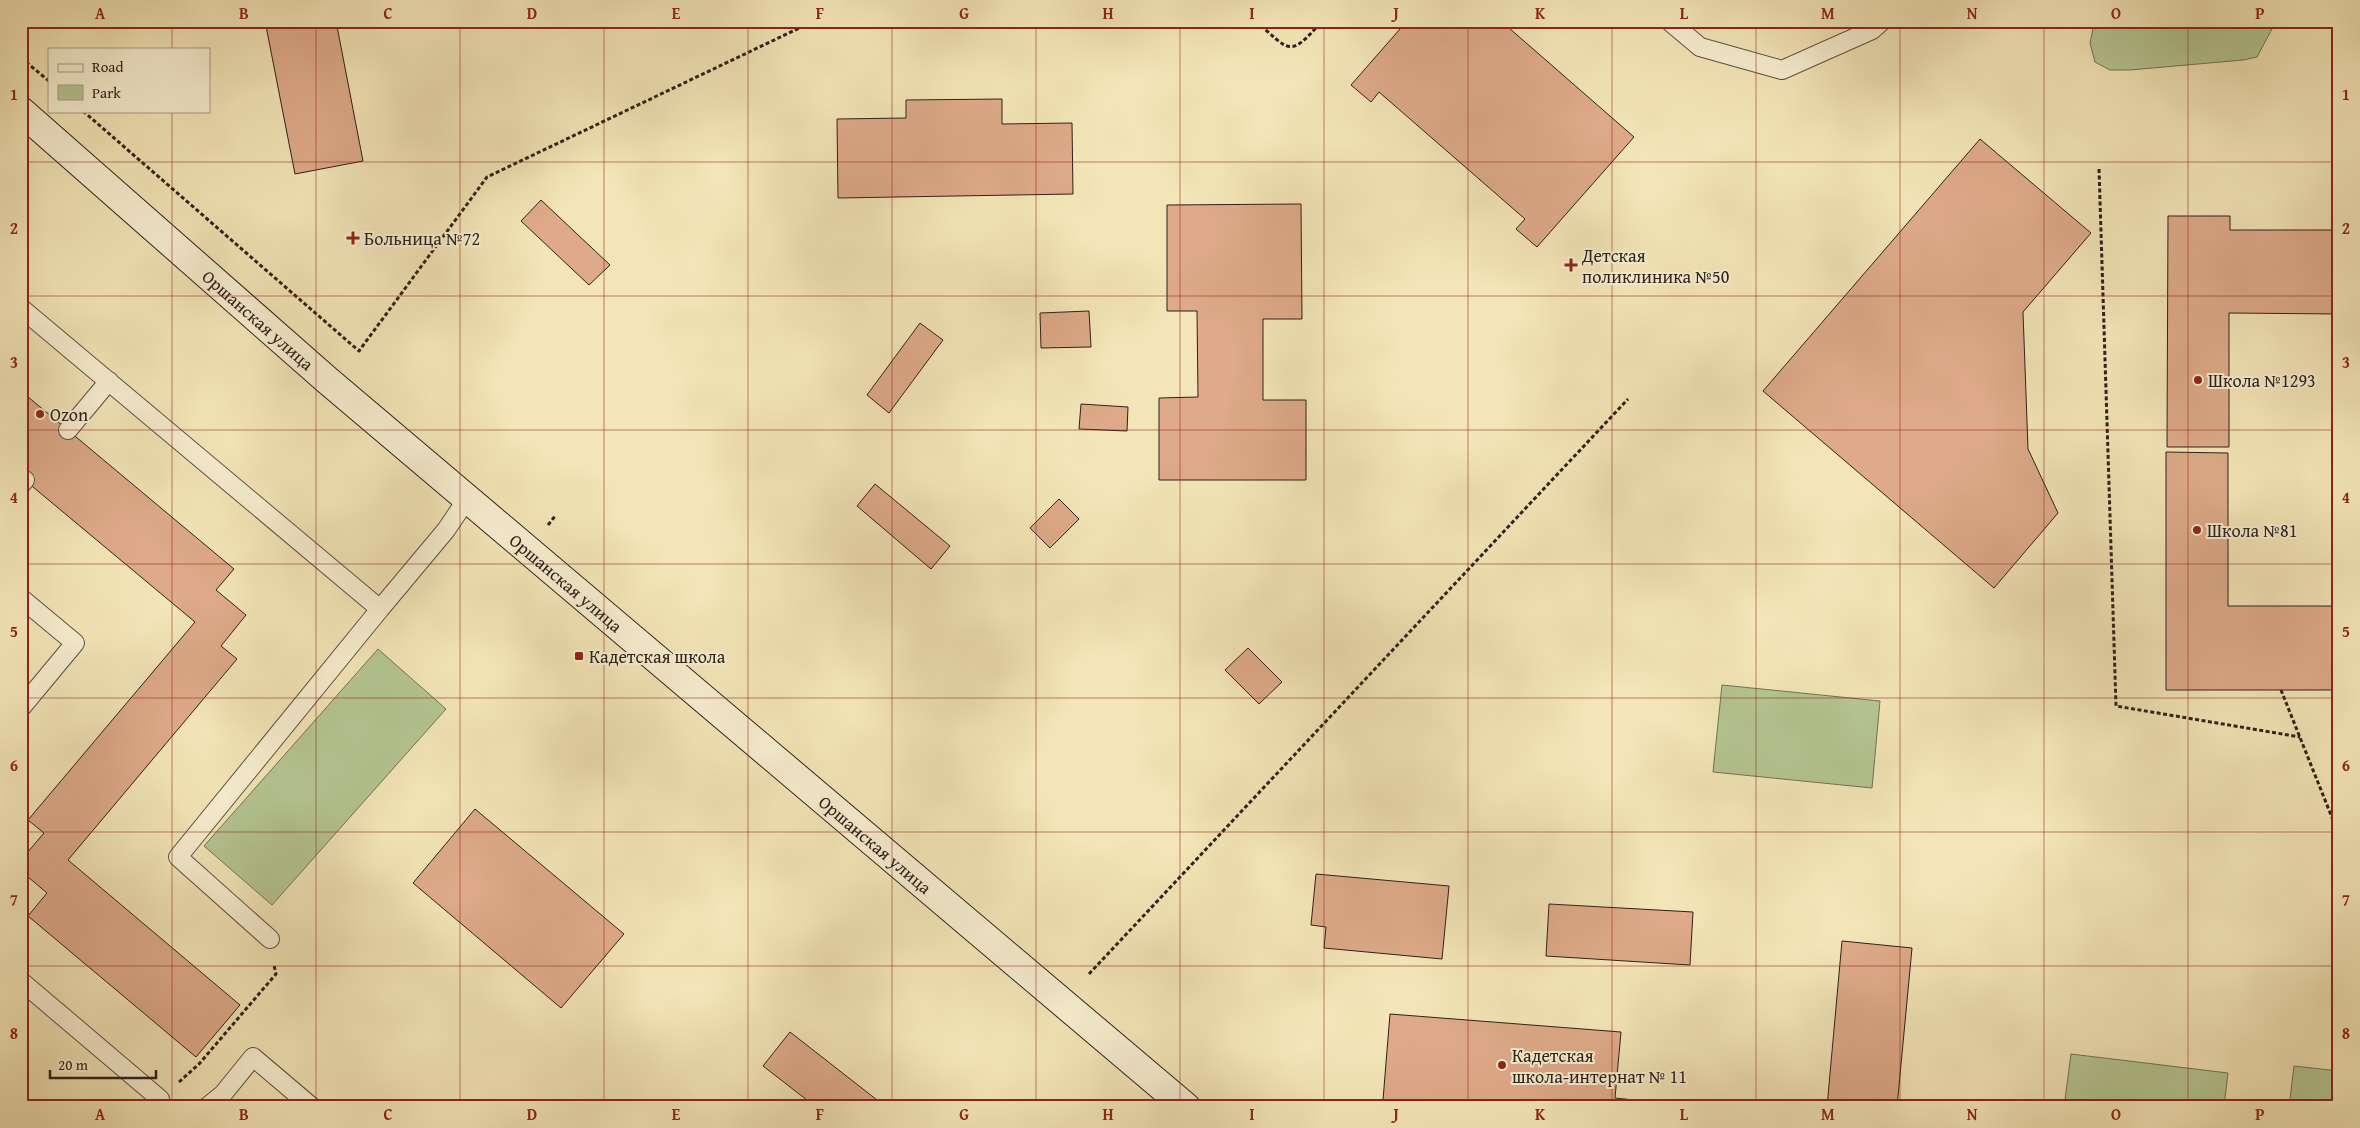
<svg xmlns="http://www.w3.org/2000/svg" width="2360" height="1128" font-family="'Gentium Book Plus',serif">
<rect width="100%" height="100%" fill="#f3e5b7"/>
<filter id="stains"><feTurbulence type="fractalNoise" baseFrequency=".004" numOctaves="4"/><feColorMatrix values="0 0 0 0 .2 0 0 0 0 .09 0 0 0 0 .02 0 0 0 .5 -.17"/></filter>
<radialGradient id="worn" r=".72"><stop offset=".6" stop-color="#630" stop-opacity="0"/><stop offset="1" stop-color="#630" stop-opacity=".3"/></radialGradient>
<path fill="#b5c692" stroke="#727356" d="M2097,21H2271L2273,27L2257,57L2243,60L2130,70H2110L2095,62L2090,43L2094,24Z
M378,649L446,709L272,905L204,846Z
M1722,685L1880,701L1872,788L1713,772Z
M2071,1054L2228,1073L2224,1107H2064Z
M2294,1066L2339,1071V1107H2289Z"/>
<path fill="#deaa89" stroke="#2e201b" d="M265,21H336L363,161L295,174Z
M1407,21H1501L1634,137L1537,247L1516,229L1525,219L1379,92L1371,102L1351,85Z
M1002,99V124L1072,123L1073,194L838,198L837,119L906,118V100Z
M1980,139L2091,233L2023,312L2028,449L2058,513L1994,588L1763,391Z
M541,200L610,265L589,285L521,221Z
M1301,204L1302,319H1263V400H1306V480H1159V398L1198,397L1197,311H1167V205Z
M2168,216H2230V230H2339V314L2229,313V447H2167Z
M1089,311L1091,347L1041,348L1040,313Z
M920,323L943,340L889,413L867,395Z
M21,391L234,569L216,590L246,615L221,646L237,659L68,860L240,1005L196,1057L28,916L47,893L21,871V860L44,833L28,820L195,622L21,477Z
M1081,404L1128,407L1127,431L1079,429Z
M2166,452L2228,453V606H2339V690H2166Z
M875,484L950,546L931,569L857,506Z
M1059,499L1079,519L1050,548L1030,528Z
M1248,648L1282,682L1259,704L1225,670Z
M475,809L624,934L561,1008L413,883Z
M1316,874L1449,886L1442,959L1324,948L1326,927L1311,925Z
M1549,904L1693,912L1690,965L1546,956Z
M1842,941L1912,948L1897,1107H1827Z
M1390,1014L1621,1032L1615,1098L1701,1107H1470L1383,1100Z
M790,1032L886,1107H816L763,1066Z"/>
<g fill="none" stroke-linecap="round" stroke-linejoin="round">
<defs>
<path id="lane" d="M1669,21L1700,47L1782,70L1872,30L1882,21
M21,308L380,609L446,530L467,499
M68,430L109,381
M21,485L25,480
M21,598L75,643L21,708
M270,939L178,857L380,609
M21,981L160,1099
M207,1107L223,1094L253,1057L312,1107"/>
<g id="secondary">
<path id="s1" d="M21,111L327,380L1186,1107"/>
</g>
</defs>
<use href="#lane" stroke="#5f5142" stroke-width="20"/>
<use href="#secondary" stroke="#2e201b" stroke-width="30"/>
<path stroke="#2e201b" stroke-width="3" stroke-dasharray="4 2.5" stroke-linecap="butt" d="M1256,21C1290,51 1289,59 1322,21
M21,58L49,81
M83,111L359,351L487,177L814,21
M2099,169L2116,706L2300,737
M548,525L556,515
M2281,690L2339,835
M1089,974L1628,399
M179,1082L199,1064L276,974L274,965"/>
<use href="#lane" stroke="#f7eed0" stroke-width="18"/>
<use href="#secondary" stroke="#f7eed0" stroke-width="28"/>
</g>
<path fill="none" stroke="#8f2418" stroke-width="1" stroke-opacity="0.55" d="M172,21V49M316,21V1107M460,21V1107M604,21V1107M748,21V1107M892,21V1107M1036,21V1107M1180,21V1107M1324,21V1107M1468,21V1107M1612,21V1107M1756,21V1107M1900,21V1107M2044,21V1107M2188,21V1107M172,111V1107M21,162H2339M21,296H2339M21,430H2339M21,564H2339M21,698H2339M21,832H2339M21,966H2339"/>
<g fill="#8f2418" stroke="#f7eed0" stroke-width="2">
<path d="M350.5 230.5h5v5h5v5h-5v5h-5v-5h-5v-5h5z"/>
<path d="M1568.5 257.5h5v5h5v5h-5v5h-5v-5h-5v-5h5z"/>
<circle cx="2198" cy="380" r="5"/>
<circle cx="40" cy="414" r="5"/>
<circle cx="2197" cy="530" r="5"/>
<rect x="574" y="651" width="10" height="10" rx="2.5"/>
<circle cx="1502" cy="1065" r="5"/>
</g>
<g text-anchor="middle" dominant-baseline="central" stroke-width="4" stroke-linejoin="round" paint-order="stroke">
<g font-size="18" fill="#2e201b" stroke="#f7eed0" text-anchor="start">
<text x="364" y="238">Больница №72</text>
<text x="1582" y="255">Детская<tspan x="1582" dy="21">поликлиника №50</tspan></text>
<text x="2208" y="380">Школа №1293</text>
<text x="50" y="414">Ozon</text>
<text x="2207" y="530">Школа №81</text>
<text x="589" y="656">Кадетская школа</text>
<text x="1512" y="1055">Кадетская<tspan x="1512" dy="21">школа-интернат № 11</tspan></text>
</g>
<g font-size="18" fill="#2e201b" stroke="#f7eed0">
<text stroke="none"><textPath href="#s1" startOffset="316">Оршанская улица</textPath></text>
<text stroke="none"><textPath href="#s1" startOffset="721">Оршанская улица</textPath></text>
<text stroke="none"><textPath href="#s1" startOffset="1126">Оршанская улица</textPath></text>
</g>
</g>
<rect width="2360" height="1128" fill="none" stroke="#f3e5b7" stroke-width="55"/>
<rect x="48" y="48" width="162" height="65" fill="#f7eed0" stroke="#a79c88"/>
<rect x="58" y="64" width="25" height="8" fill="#f7eed0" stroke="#a79c88"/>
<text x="92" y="72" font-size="15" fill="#2e201b">Road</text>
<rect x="58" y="85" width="25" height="15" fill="#b5c692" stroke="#a79c88"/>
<text x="92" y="98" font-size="15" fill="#2e201b">Park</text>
<path d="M50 1070v8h106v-8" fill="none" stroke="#2e201b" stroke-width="2.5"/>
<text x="58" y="1070" font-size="15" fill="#2e201b" stroke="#f7eed0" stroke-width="4" paint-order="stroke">20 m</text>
<rect x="28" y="28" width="2304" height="1072" fill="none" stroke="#8f2418" stroke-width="2"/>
<g font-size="16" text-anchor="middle" font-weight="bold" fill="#8f2418">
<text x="100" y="19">A</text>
<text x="244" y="19">B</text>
<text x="388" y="19">C</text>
<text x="532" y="19">D</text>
<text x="676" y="19">E</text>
<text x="820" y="19">F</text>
<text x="964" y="19">G</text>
<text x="1108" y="19">H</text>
<text x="1252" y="19">I</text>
<text x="1396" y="19">J</text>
<text x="1540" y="19">K</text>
<text x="1684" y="19">L</text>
<text x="1828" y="19">M</text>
<text x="1972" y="19">N</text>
<text x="2116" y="19">O</text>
<text x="2260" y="19">P</text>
<text x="14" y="100">1</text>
<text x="2346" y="100">1</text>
<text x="14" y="234">2</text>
<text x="2346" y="234">2</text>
<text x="14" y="368">3</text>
<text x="2346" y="368">3</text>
<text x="14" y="503">4</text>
<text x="2346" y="503">4</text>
<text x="14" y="637">5</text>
<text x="2346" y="637">5</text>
<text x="14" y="771">6</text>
<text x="2346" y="771">6</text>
<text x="14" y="905">7</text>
<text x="2346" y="905">7</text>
<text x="14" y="1039">8</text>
<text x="2346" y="1039">8</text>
<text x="100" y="1120">A</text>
<text x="244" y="1120">B</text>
<text x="388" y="1120">C</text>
<text x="532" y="1120">D</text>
<text x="676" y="1120">E</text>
<text x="820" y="1120">F</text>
<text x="964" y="1120">G</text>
<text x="1108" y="1120">H</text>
<text x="1252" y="1120">I</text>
<text x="1396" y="1120">J</text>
<text x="1540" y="1120">K</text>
<text x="1684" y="1120">L</text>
<text x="1828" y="1120">M</text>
<text x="1972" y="1120">N</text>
<text x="2116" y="1120">O</text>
<text x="2260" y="1120">P</text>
</g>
<rect width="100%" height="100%" filter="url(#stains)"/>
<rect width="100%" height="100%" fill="url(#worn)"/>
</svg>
